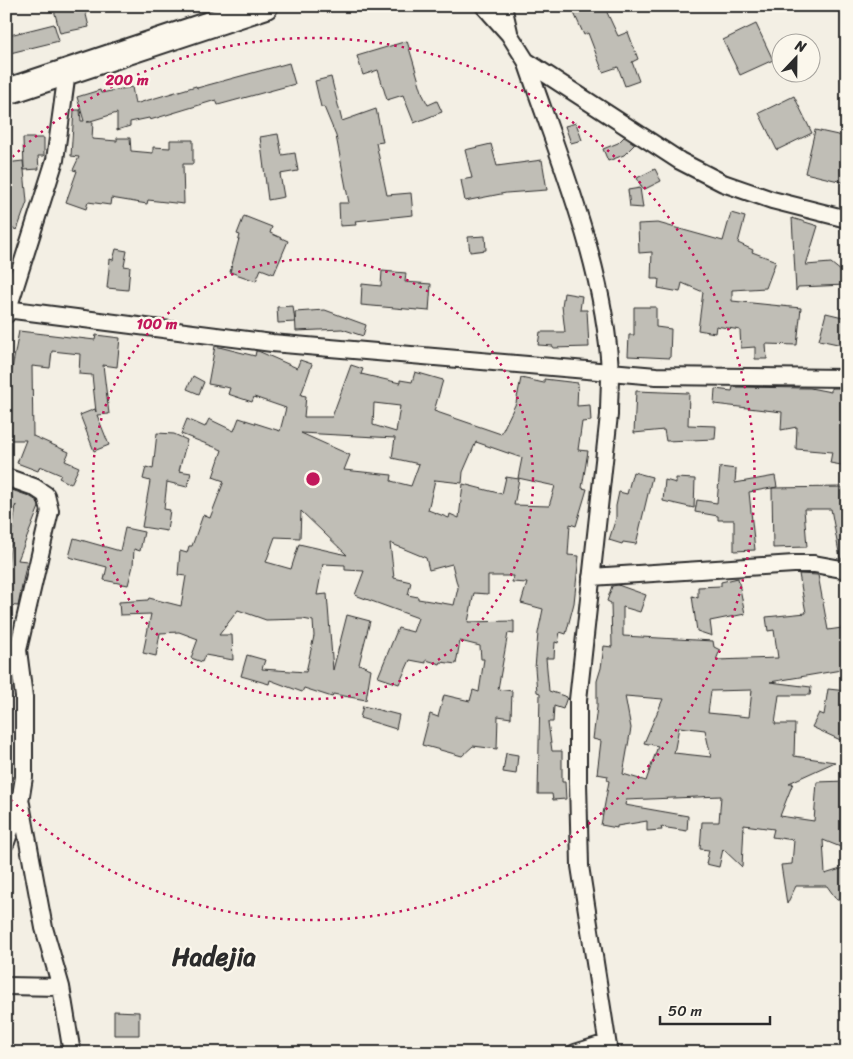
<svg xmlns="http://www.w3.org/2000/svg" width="853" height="1059" font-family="Sriracha,sans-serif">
<rect width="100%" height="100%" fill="#f3efe4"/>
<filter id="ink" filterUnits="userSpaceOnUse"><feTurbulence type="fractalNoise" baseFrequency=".02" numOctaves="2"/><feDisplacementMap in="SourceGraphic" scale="10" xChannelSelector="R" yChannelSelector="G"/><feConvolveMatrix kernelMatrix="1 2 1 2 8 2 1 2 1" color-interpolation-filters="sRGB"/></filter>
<g filter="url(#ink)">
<path fill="#c0beb6" stroke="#2b2b2b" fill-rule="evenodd" d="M53,6H84L89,27L60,33Z
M589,6H604L618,36L628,32L638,59L632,62L639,81L625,86L618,67L603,72L588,33L584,35L574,13Z
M54,24L59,41L6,54V36Z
M756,24L773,60L740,75L723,40Z
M407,41L423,95L428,105L437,101L442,112L414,123L403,95L387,100L378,70L363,75L357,56Z
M289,63L295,84L218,105L216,100L150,120L149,118L130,122V126L117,130V113L87,122H93L92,139L117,141V138H130L131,151L153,153V147L170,148V140H193V164H183L184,204L148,200L147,204L111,198L110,205L88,202L86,209L66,202L77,171L73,170L79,157L71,156L74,110H80L81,121H84L77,97L100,90L101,93L132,87L135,104L196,86L197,88Z
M331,77L342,121L376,109L383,142L376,143L387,195L411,193L413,215L355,221L356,225L340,226L339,203H349L336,136L324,107H321L315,81Z
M794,96L812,133L777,150L759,113Z
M576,123L582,140L571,143L565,126Z
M815,130L847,137V183L805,173Z
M278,134L282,155L295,153L298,171L280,174L284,197L268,200L260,137Z
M624,137L635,144L624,155L608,161L603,149L618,143Z
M23,138H44V156H38L39,169L24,170L27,202L17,230L6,226V163L23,161L24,170Z
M491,144L497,166L542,160L547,190L506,193L465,201L461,180L472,178L465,150Z
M655,169L661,181L643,190L637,178Z
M640,188L643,208L630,207L628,190Z
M731,213L745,217L738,243L753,250L752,252L776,261L766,288L732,290V301L801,308L797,345L766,344L767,359H755V347L741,348L740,330L716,326L715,333L698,330L703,292L682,283L680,292L658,288L659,279H651L652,252L639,253L638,224L658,223L723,241Z
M244,216L272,227L270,233L288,241L274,274L261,269L256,281L230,272L240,235L237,234Z
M792,218L818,226L806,265L831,263L847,276V285L798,287L796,291Z
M485,236L486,250L470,252L468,237Z
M116,249L127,251L124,266L130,267L128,290L107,288L110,259L113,260Z
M382,271L406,273L405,282L431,284L429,311L361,305L362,284L381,286Z
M564,293L582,296L580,310H587L589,347L553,348V346L538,345L540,332H565L562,306Z
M293,306L295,322L278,323L277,307Z
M634,307H656V327L671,329L670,358L628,356L629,335H634Z
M325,310L366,325L363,336L342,329L296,331L295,312Z
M826,313L847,318V346L819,340Z
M19,331L95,340L96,335L120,338L117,367L103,365L109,414L97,415L109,445L94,451L80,415L95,409L96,412L92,375L79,374L80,354L52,351L50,368L32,366L33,436L69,452L65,461L79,467L71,484L59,478L61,475L40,466L38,471L17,463L26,440H10V434H6V379L10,380Z
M215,346L255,356L256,351H258L297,368L300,360L312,364L301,395L306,396L304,417H332L351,365L363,369L361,374L400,383V380L412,382L415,372L443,380L434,411L501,434L516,403L521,378L544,383V379L578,383L577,406L590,405L591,421L582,422L578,450L588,451L582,488L587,489L576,526L570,524L568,555L579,556L574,603L566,634L560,632L558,643L555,642L554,658H546L549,691L567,697L563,709L554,706L553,722H548L552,751H562V782H565L566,799L553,800L552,794H538L540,693L537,692L535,668L538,633L543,609L521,603L527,583L512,582L513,576H488V594L474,593L468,622L514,621V634L508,633L498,689L512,691L511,718L498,716L497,749L473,746L462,756L422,745L430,714L438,717L444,695L470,701L473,690L479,692L484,659H481L480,646L460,641L456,664L441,662L440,664L426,660V663L410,660L399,684L378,677L398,628L413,632L418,618L355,595L364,571L345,570V565L323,564L317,595L327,594L333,670L347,615L370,621L359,664L371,669L366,700L333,694L332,697L304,688L302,692L270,680L269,684L241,676L247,655L265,660L262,669L306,672L314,636L313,621L303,619L266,620L238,610L219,635H232L233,660L205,655L202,662L191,658L198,639L179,632L160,633L156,656L143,653L151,614L120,615L119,602L148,600L149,598L181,606L186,576L178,575L180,551L187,553L189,546H192L203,515L210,518L224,481L213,477L222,450L181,434L187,419L205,427L209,419L234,431L239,418L280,431L286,408L254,397L252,402L228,394L230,388L208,384ZM374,403L400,406L396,432L373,425ZM301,433L395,438L392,458L419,464L411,486L391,481L392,475L344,470L350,455ZM476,442L522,458L518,478L555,486L549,506L514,505L519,479L506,477L502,494L463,484L459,518L450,514L449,518L428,510L435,480L462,483L463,472ZM301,511L347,555L299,544L291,569L266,562L275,537L300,538ZM390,543L426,558L429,570L452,564L458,588L454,605L418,599V597L408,595L411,582L394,578Z
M193,376L204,382L199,394L187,389Z
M733,387L810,388L831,392V388H847L845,427L847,466L830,463L832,452L796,449L797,427L781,430L782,412L714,404L715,389L732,391Z
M636,391L689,393L688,425L716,426L715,439L666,441L664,430L634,433Z
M157,433L174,434L187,440L179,471L191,473L187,487L167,482L164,509L170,510L167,531L142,527L150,481L143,479L146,467L153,469Z
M720,467L736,469L735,483L775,476L777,487L749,492L755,550L734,551V520H718V516L695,512L697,500L717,503Z
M633,472L652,477L636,544L623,542L622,544L609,540L616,518V506L619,492L627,494Z
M676,478L695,479L694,508L663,501L665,480L676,483Z
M842,487L843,510L847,509V560L840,558L831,509H804L807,547L773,548L772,488Z
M6,488L29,496L37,501L39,507L18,560L27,561L18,606L6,605V579L16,505L6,525Z
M125,528L144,532L140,551L134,549L133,566L128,585L104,580L107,567L69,557L74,538L120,551Z
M799,574L818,575L828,630L842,628L847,669L770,682L811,687L810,695H779L775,724H795L794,756L835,762L789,783H793L780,816L814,821L817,782L846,781L847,837L843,848L823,840L825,874L847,867V900H837L827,886H796L787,904L781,865L792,864L794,840L772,837L774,829L744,825L742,867L723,849L719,867L706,864L709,850L700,849L702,822H719L721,796L626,800L625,805L688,816L687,831L661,827L662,830L647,831V821L617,826V828L601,825L609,781L607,780L608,776L597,774L601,741L593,739L597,707V681L601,668L604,646L612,647L611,603L607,601L612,586L618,585L646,595L640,612L623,607V636L713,641L714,647L720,650L716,660L778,658L774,630L768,631L766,617L806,613ZM752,690L749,717L708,713L711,691ZM625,696L663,699L644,743L658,746L646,781L623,774L631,728ZM679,727L705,730L711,757L674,753Z
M738,578L745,614L710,621L712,636L697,631L692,596L698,598V587L721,586V582Z
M828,689L847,691V743L812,727L819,713L824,715Z
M363,706L399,715L396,729L360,718Z
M506,753L518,755L516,774L503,772Z
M114,1011L139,1012V1035H114Z"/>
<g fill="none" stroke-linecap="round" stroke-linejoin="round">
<defs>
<path id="street" d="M484,6L509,34L526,61C559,159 606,269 610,373C610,387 609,401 609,415L578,700V782L580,866L609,1053
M503,6L509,32
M526,61L680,161L723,183L772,200L847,219
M6,309L272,343L610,372L656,376L847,378
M6,315L55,160L67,72
M6,477L34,487L46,495L50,511L18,650L24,697V777L20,802L6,842
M591,577L794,564H814L847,570
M21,804L44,928L61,987L72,1053
M6,986L61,987
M575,1053L607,1043"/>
<path id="primary" d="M6,92L265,6"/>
</defs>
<use href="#street" stroke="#2b2b2b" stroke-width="20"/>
<use href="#primary" stroke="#2b2b2b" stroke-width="29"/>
<use href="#street" stroke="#fbf7ec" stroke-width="16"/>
<use href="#primary" stroke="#fbf7ec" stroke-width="25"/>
</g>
</g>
<g fill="none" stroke="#c2185b" stroke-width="2.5" stroke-dasharray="2.5 5">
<circle cx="313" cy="479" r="220"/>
<path d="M7 162A441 441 0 1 1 7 796"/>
</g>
<g text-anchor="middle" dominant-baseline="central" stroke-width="4.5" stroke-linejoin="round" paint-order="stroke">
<g font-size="25" font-weight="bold" fill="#2b2b2b" stroke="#fbf7ec">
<text x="214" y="956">Hadejia</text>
</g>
</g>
<circle cx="313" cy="479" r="8" fill="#c2185b" stroke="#fbf7ec" stroke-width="2.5"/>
<g font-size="15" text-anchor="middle" font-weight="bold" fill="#c2185b" stroke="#fbf7ec" stroke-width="4.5" stroke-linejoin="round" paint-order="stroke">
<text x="127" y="85">200 m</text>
<text x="157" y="329">100 m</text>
</g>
<rect width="853" height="1059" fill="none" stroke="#fbf7ec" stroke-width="25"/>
<rect x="12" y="12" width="828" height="1034" fill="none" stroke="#2b2b2b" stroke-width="2" filter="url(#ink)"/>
<g transform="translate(796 58) rotate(22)"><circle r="24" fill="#fbf7ec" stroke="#a8a59f"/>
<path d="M0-4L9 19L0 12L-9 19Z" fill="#2b2b2b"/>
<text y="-8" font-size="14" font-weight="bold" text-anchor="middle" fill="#2b2b2b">N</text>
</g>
<path d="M660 1016v8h110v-8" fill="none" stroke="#2b2b2b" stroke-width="2.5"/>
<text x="668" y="1016" font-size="15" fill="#2b2b2b" stroke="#fbf7ec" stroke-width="4" paint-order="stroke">50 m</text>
</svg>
